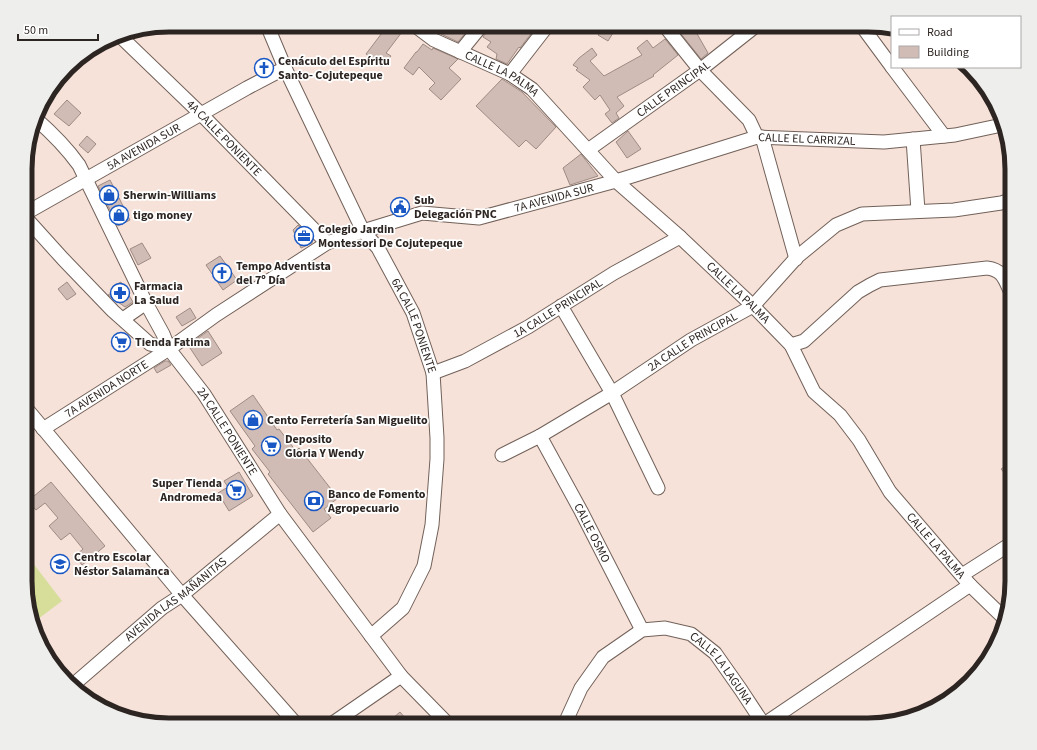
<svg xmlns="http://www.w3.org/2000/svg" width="1037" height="750" font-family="'Source Sans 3',sans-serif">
<rect width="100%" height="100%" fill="#f6e2d9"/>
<path fill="#d6de9a" d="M26,554L62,601L34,622L26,599Z"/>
<path fill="#d0bcb4" stroke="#9e8b83" d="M388,25H393L402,32L386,53L391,56L382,67L366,54Z
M447,25H472L458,42L441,34Z
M490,25H538L520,48L519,47L507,64L496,59L497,54L487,47L491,42L483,37L488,30Z
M683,25H692L708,53L701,59L678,30Z
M603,27L613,33L608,41L598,35Z
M665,39L678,55L653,75L654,76L617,97L624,106L616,113L619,118L612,123L605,114L610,110L600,95L595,100L583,87L590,80L576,70L578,68L573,65L579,58L592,48L597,55L590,61L604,76L642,55L637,48L647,40L653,48Z
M423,44L432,50L433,48L458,59L449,68L461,79L441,100L429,89L435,83L419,67L413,75L404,68L416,52H417Z
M502,79L522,92L556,127L536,149L526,140L519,147L476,106Z
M67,100L81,113L69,126L54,114Z
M628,131L641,149L627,158L616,142Z
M87,136L96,144L88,153L79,145Z
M581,154L598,176L570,185L563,168Z
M110,180L130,220L118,226L98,186Z
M298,225L313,240L312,243L301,248L293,230Z
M142,243L151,258L138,265L130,249Z
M220,256L237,280L223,290L206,265Z
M67,282L76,294L67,300L58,289Z
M121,282L133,302L125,307L108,295L115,291L113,286Z
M190,308L196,318L182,326L176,317Z
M208,331L222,353L202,366L188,345Z
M122,334L128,343L127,346L121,351L113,341Z
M165,361H168L171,365L157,373L154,368Z
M253,395L277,430L279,429L296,451L299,448L338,498L324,509L331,518L313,532L268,474L270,472L252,449L255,446L230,411Z
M1012,462V482L1001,469Z
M239,472L253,496L229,511L218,493L228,487L224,481Z
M51,482L105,546L82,565L75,556L83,549L70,533L61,540L49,526L58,518L45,503L36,510L28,501Z
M400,712L411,725H385Z"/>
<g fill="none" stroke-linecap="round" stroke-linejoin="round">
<defs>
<g id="minor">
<path id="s1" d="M267,25L285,68L363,231L378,248L413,313L433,373L437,438V459L432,525L424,566L403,608L371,636"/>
<path id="s2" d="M414,25L434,40L510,74L532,89L616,181L680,237L753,306L791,345L814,392L840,415L859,440L890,492L970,585L1005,619"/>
<path d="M664,25L700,70L749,120L757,137"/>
<path d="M861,25L892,67"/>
<path id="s3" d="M119,35L201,114L327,243"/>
<path d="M460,52L482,25"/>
<path d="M892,67L944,136"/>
<path d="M510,74L548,25"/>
<path id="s4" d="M36,119C52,133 66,147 79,165L146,303L163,334L169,349L204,394L280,514L401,676L449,725"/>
<path d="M762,137L796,259"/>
<path d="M913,139L918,211"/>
<path id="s5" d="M588,150L700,70L757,25"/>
<path id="s6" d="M26,213L247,88L285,68"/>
<path d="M26,218L63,259L113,311L150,344L169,349"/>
<path d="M561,306L612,393L658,488"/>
<path d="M123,319L146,303"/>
<path d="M791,345L804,341L858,292L870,285L880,280L987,268C1004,270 1005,281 1012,295"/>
<path id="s7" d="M433,373L465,361L528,327L614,273L680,237"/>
<path d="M26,408L182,595L297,725"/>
<path id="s8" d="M43,429L169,349L216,315L327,243L363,231L422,213L479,218L616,181L757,137L884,142L955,135L1002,125"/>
<path id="s9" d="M540,436L581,511L642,630"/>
<path id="s10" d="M502,455L540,436L612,393L691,340L753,306L797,257L836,225L862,214L954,210L1001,203L1012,199"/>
<path d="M962,575L1012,543"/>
<path id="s11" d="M73,685L162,608L182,595L280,514"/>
<path d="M330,725L401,676"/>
<path id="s12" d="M562,725L566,721L581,688L603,657L642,630L665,628L691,634L715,653L741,690L764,725"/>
<path d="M763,725L970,585"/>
</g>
</defs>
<use href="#minor" stroke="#726159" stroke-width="15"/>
<use href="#minor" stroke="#fff" stroke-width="13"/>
</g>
<defs>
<symbol id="church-ring" viewBox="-11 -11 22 22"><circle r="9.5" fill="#fff" stroke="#1958c4" stroke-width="1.5"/><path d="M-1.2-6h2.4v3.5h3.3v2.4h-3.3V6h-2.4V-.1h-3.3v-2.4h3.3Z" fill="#1958c4"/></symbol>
<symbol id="shop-ring" viewBox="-11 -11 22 22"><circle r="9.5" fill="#fff" stroke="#1958c4" stroke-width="1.5"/><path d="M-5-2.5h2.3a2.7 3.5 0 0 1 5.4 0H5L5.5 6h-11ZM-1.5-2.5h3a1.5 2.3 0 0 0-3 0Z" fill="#1958c4"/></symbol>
<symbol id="civic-ring" viewBox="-11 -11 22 22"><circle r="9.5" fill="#fff" stroke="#1958c4" stroke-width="1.5"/><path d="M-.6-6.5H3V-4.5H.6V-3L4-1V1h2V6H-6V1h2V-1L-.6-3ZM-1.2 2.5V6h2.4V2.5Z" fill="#1958c4"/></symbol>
<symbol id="office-ring" viewBox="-11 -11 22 22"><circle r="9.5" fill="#fff" stroke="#1958c4" stroke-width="1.5"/><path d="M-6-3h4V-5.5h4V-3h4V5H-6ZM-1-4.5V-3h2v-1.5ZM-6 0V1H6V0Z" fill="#1958c4"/></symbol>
<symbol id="pharmacy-ring" viewBox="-11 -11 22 22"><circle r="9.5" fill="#fff" stroke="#1958c4" stroke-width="1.5"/><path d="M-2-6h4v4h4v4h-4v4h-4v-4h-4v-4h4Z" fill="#1958c4"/></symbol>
<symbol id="supermarket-ring" viewBox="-11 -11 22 22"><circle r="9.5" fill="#fff" stroke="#1958c4" stroke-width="1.5"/><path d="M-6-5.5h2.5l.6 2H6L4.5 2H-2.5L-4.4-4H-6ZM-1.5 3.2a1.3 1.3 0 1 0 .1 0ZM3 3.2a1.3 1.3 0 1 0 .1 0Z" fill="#1958c4"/></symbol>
<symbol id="bank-ring" viewBox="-11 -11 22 22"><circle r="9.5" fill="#fff" stroke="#1958c4" stroke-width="1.5"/><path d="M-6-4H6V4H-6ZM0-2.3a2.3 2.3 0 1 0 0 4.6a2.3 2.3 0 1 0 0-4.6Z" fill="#1958c4"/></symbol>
<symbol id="school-ring" viewBox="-11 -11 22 22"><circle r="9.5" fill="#fff" stroke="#1958c4" stroke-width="1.5"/><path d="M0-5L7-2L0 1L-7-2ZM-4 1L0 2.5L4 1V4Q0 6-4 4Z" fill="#1958c4"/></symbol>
</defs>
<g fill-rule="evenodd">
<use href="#church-ring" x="253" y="57" width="22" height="22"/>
<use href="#shop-ring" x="98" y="184" width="22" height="22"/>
<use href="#civic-ring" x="389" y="196" width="22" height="22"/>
<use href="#shop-ring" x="108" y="204" width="22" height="22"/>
<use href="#office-ring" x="293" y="225" width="22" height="22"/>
<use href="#church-ring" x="211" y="262" width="22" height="22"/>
<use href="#pharmacy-ring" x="109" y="282" width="22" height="22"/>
<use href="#supermarket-ring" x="110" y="331" width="22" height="22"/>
<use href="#shop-ring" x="242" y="409" width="22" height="22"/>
<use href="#supermarket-ring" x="260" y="435" width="22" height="22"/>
<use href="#supermarket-ring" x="225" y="479" width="22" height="22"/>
<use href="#bank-ring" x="303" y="490" width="22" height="22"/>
<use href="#school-ring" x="49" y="553" width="22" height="22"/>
</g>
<g text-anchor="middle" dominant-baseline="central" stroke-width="3.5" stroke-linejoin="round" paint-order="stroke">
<g font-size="12" font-weight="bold" fill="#2d2522" stroke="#fff" text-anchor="start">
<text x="278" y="61">Cenáculo del Espíritu<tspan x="278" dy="14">Santo- Cojutepeque</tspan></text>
<text x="123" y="195">Sherwin-Williams</text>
<text x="414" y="200">Sub<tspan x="414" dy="14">Delegación PNC</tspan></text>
<text x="133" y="215">tigo money</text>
<text x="318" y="229">Colegio Jardin<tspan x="318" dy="14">Montessori De Cojutepeque</tspan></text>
<text x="236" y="266">Tempo Adventista<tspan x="236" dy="14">del 7º Día</tspan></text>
<text x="134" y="286">Farmacia<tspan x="134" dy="14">La Salud</tspan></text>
<text x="135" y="342">Tienda Fatima</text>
<text x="267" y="420">Cento Ferretería San Miguelito</text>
<text x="285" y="439">Deposito<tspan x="285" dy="14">Gloria Y Wendy</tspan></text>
<text x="222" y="483" text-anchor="end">Super Tienda<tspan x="222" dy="14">Andromeda</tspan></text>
<text x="328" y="494">Banco de Fomento<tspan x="328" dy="14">Agropecuario</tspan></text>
<text x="74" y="557">Centro Escolar<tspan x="74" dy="14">Néstor Salamanca</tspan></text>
</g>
<g font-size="12" fill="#2d2522" stroke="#fff">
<text stroke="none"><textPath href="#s2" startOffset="101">CALLE LA PALMA</textPath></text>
<text stroke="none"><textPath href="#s5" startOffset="105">CALLE PRINCIPAL</textPath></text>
<text stroke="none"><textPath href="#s3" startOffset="147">4A CALLE PONIENTE</textPath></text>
<text stroke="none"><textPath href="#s8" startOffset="836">CALLE EL CARRIZAL</textPath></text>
<text stroke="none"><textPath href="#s6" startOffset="135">5A AVENIDA SUR</textPath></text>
<text stroke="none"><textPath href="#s8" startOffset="574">7A AVENIDA SUR</textPath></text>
<text stroke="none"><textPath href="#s2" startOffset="425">CALLE LA PALMA</textPath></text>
<text stroke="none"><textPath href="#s7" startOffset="141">1A CALLE PRINCIPAL</textPath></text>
<text stroke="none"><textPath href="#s1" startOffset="336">6A CALLE PONIENTE</textPath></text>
<text stroke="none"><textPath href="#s10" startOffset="222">2A CALLE PRINCIPAL</textPath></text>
<text stroke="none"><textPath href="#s8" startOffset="75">7A AVENIDA NORTE</textPath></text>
<text stroke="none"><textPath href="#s4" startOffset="369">2A CALLE PONIENTE</textPath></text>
<text stroke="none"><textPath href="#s9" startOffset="110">CALLE OSMO</textPath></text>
<text stroke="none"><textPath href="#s2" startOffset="749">CALLE LA PALMA</textPath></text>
<text stroke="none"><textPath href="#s11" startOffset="134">AVENIDA LAS MAÑANITAS</textPath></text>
<text stroke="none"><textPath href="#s12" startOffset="223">CALLE LA LAGUNA</textPath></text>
</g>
</g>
<path d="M0 0H1037V750H0ZM169 32H868A137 137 0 0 1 1005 169V581A137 137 0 0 1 868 718H169A137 137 0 0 1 32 581V169A137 137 0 0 1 169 32Z" fill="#eeeeed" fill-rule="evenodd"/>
<path fill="none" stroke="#2d2522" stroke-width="5" d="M169 32H868A137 137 0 0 1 1005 169V581A137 137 0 0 1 868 718H169A137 137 0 0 1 32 581V169A137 137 0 0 1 169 32Z"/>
<rect x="891" y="16" width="130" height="52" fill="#ffffff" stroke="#aba8a7"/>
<rect x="899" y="29" width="20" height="6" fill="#ffffff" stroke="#aba8a7"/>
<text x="927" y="36" font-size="12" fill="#2d2522">Road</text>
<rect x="899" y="46" width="20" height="12" fill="#d0bcb4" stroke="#aba8a7"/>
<text x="927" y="56" font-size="12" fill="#2d2522">Building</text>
<path d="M18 34v6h80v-6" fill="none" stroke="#2d2522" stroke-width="2"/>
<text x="24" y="34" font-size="12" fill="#2d2522" stroke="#ffffff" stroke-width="3" paint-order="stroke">50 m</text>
</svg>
